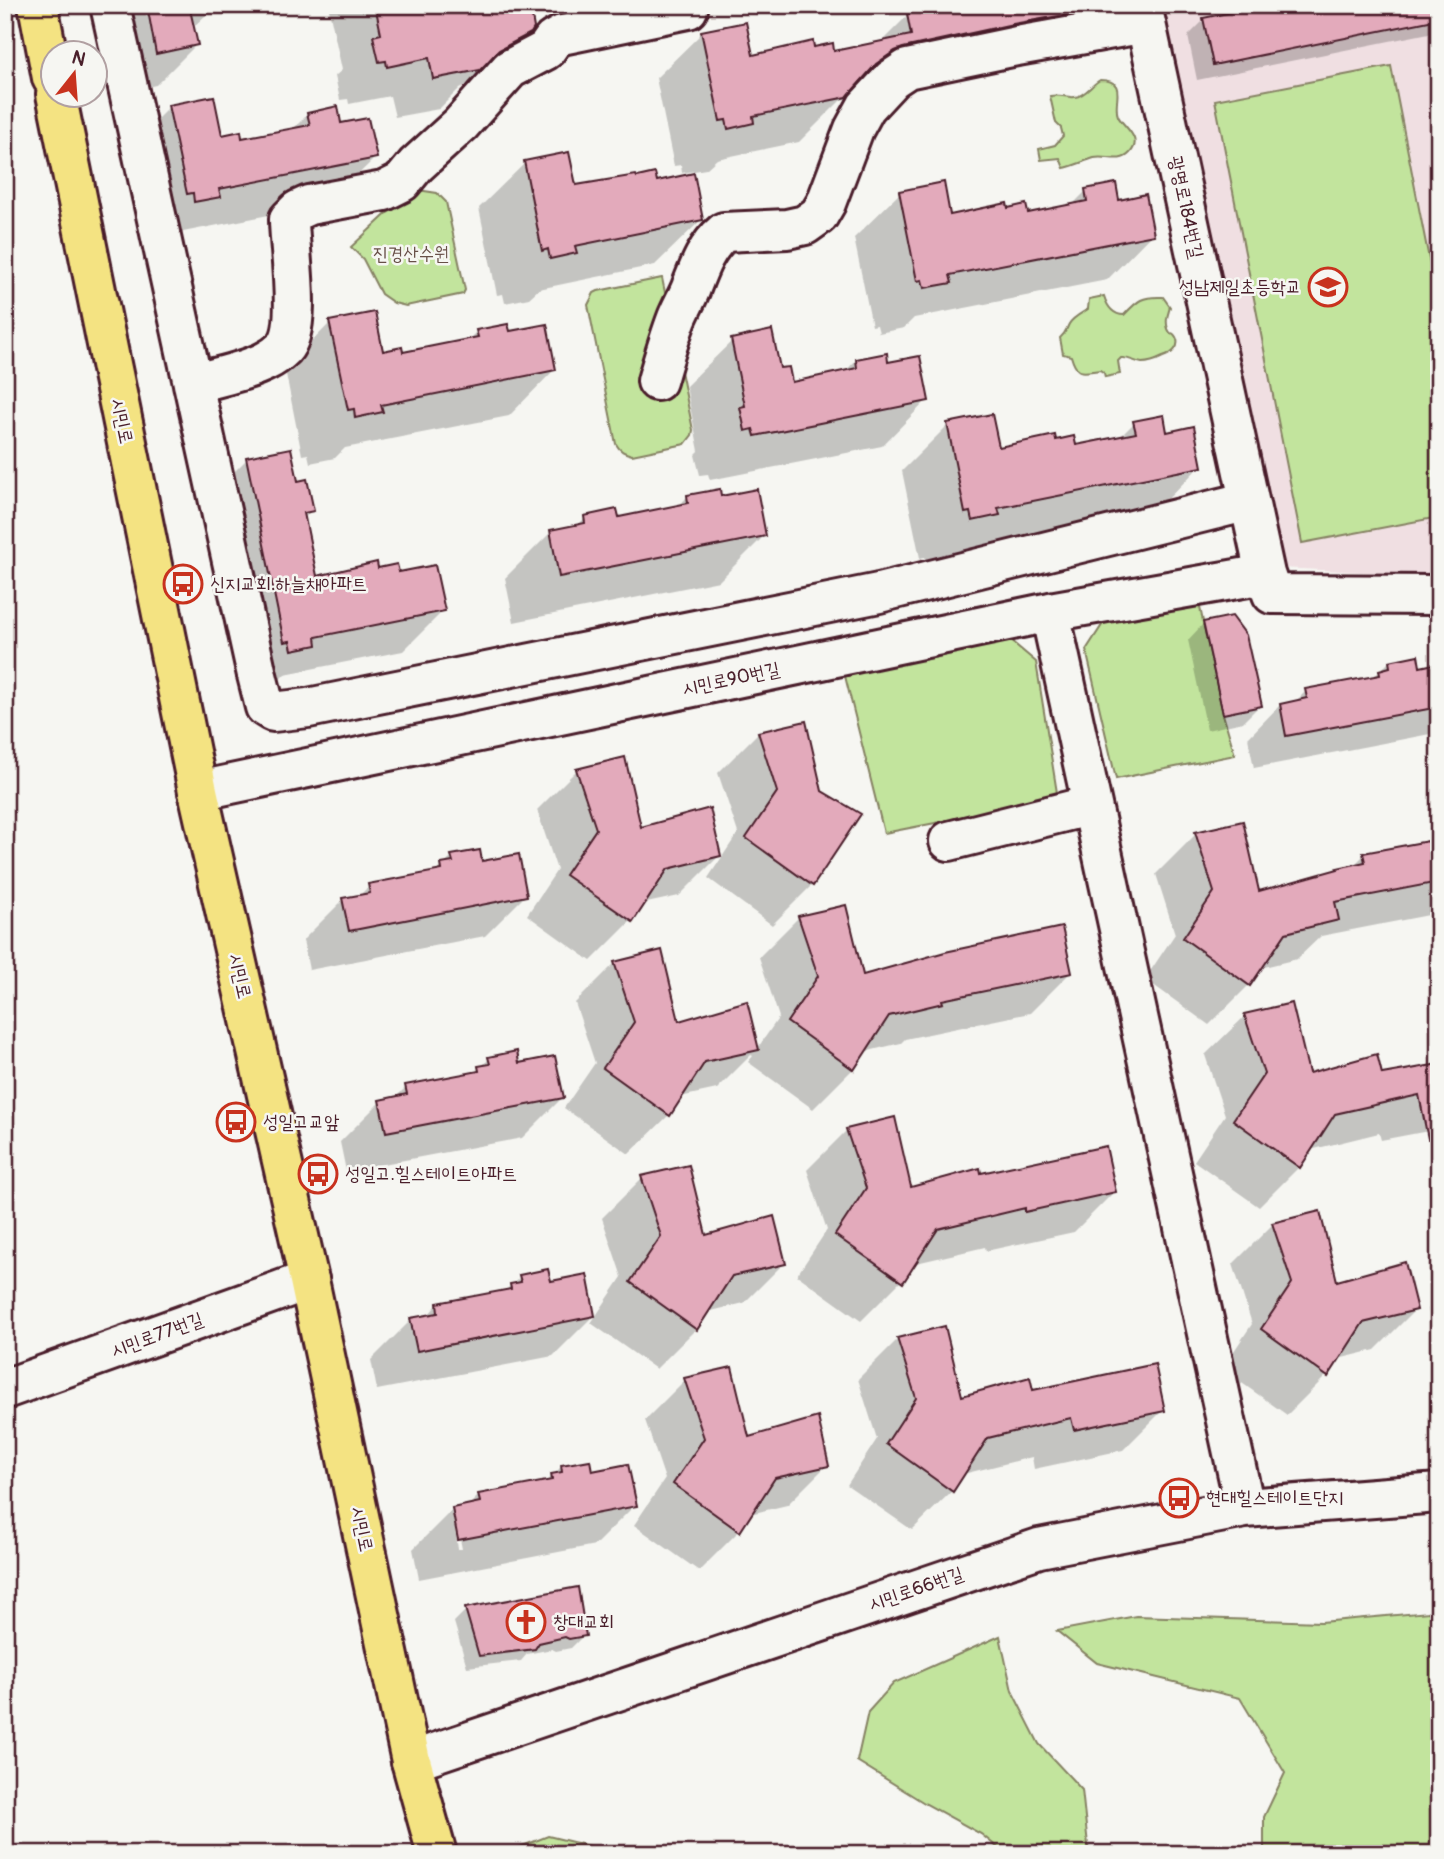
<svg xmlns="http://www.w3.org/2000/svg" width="1444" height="1859" font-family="Pangolin,'Poor Story',sans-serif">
<rect width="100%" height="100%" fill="#f6f6f2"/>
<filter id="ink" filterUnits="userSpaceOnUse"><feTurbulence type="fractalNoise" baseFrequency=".0143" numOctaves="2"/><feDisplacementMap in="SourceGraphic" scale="14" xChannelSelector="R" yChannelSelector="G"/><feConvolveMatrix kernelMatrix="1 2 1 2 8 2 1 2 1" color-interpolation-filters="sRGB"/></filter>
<g filter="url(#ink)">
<path fill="#f0dfe2" d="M1152,5H1439V576L1282,568Z"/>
<path fill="#c2e49d" stroke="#868264" stroke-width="2" d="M1391,66L1439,310V517L1302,543L1215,100Z
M1100,80C1129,80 1112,102 1118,116C1123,127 1144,138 1130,153C1120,164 1106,155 1094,158C1084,161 1074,166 1064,168L1060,158L1041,160L1039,149L1055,145L1063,136L1061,128L1056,123L1050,96C1061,94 1066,98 1075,97C1085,96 1091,85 1100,80Z
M418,190L437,193L446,202L465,290L463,294L406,306L394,303L381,294L363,259L351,247L410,192Z
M662,278L693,430L692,435L685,444L632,455C624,453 620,451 616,444L588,305L594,293L598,291Z
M1104,296C1107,306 1113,315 1124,315C1138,300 1142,296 1163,297L1170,307C1168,314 1165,321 1168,329C1173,339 1170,328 1176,337C1181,347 1172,354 1163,357C1157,360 1149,363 1142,363C1134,362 1129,357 1121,358L1118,361L1120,374L1105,377L1104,373L1100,370C1083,372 1077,377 1071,356L1063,354L1060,338C1066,333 1066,330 1069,324C1073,317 1082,313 1088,309L1089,299Z
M1199,603L1223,714L1235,755L1116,779L1086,650L1106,619Z
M1004,635L1036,662L1058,799L884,833L844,672Z
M1439,1611V1854H1264V1817L1285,1773L1240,1698L1097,1663L1057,1631L1136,1616L1321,1622Z
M1000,1636L1012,1691L1039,1744L1082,1790L1089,1854H1003V1852L981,1834L926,1804L857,1761L868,1712L894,1683Z
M548,1836L622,1854H502Z"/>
<path fill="#0003" fill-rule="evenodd" d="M99,5H205L207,14L192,28L196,45L156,85L117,93Z
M328,5H420L435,12L470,14L530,32L490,72L460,88L439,109L395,117L390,96L349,104L348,99L340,100L335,76L342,70Z
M933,5H1103L1104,7L1058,53L855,93L840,101L799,142L717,159L706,169L682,173L681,165L674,166L656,78L702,33L752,57L813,50L833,53L880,43L908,15L926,12Z
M1439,5V31L1197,80L1188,36L1204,20Z
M169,107L220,137L241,140L292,130L308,114L340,125L375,158L329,203L183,232L173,242L147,238L141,239L123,153Z
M525,163L574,187L635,179L656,183L701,220L655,265L539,289L529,298L505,303L503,294L497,295L479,208Z
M1086,191L1118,202L1152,234L1107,280L914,318L904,328L879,333L877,325L872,326L854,238L900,193L949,217L1006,210L1027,215L1070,207Z
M330,323L381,353L402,354L467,341L477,331L509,333L554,370L509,416L345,448L335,458L310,463L308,454L302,455L285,369Z
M732,341L778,370L791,384L844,373L856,360L887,364L927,400L882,446L710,480L708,474L700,475L695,455L699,451L686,386Z
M1134,423L1166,434L1200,466L1155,512L962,551L952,560L927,565L925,557L920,558L902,471L948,425L997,449L1075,447L1118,439Z
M247,459L296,483L312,510L303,519L316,578L377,570L397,574L443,611L403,651L285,674L275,684L207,499Z
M687,497L720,498L765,535L719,581L514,622L505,578L551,532L576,527L585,518L617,519L678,507Z
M1204,623L1260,705L1243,722L1207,730L1188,640Z
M1389,662L1418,669L1439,665V725L1430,734L1254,768L1248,738L1280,705L1295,702L1306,691L1373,678Z
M804,723L812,885L772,925L708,878L738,833L718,773L758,733Z
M577,770L640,829L719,856L679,896L642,904L631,921L591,961L527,915L557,870L537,810Z
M1242,823L1258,893L1353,866L1364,855L1431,842L1439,835V913L1321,936L1297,959L1260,968L1249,985L1209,1025L1145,979L1175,934L1156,874L1196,834Z
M452,857L481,863L525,896L485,936L309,970L303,940L343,900L358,897L369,886L435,873Z
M799,917L862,977L1070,973L1030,1013L905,1039L901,1043L864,1052L853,1069L813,1109L748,1062L753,1056L751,1055L717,1089L680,1097L669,1115L629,1154L564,1108L595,1063L575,1003L615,963L678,1023L757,1049L779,1017L759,957Z
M1245,1016L1307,1075L1381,1076L1429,1067L1439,1058V1129L1381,1140L1379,1133L1310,1150L1299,1167L1259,1207L1194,1161L1225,1115L1205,1055Z
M489,1059L518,1065L562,1098L522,1138L346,1171L340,1142L380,1102L394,1099L406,1087L472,1075Z
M847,1130L910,1190L979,1175L1114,1192L1074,1232L986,1251L985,1247L912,1264L901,1281L861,1321L797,1275L827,1230L807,1170Z
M642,1178L704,1237L784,1263L744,1303L707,1312L696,1329L656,1369L591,1323L622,1277L602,1218Z
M1273,1224L1336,1284L1415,1310L1375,1350L1338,1359L1327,1375L1287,1415L1222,1369L1252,1324L1233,1264Z
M520,1277L549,1283L593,1316L553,1356L377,1390L371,1360L411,1320L426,1317L437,1305L504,1292Z
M1439,1298V1338L1434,1339L1428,1309Z
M898,1339L960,1399L1032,1392L1163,1410L1123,1450L1034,1469L1032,1457L963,1474L952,1491L912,1530L847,1485L877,1439L858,1379Z
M685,1380L748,1439L827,1465L787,1505L750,1514L739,1531L699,1571L634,1525L665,1479L645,1420Z
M562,1466L591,1473L635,1505L595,1545L419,1579L413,1549L453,1509L468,1506L479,1495L545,1483ZM455,1529H458L462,1549H458Z
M466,1610L584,1635L571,1648L556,1651L552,1649L527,1654L521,1661L467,1667L454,1622Z"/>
<path fill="#e3aabb" stroke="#4a1f2b" stroke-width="2" d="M147,5H189L198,45L156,54Z
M375,5H435L436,10L460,5H470L471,12L504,5H530L534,28L531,33L499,50L480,70L433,79L429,58L387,67L386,61L379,62L373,36L381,34Z
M951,5H1121L1013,24L903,48L895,51L876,64L847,97L753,116L754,123L728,129L726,120L720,121L701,31L746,22L753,55L813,41L814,47L833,43L834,51L911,35L907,14Z
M1267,5H1439V19L1213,65L1203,18Z
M214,96L222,135L241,131L242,138L310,125L307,113L338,106L341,123L368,118L377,158L219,189L221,197L194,202L193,193L187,194L168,105Z
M569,152L576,185L636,175L637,177L655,173L657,181L694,173L703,220L575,246L577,253L550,259L548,249L542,251L524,161Z
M944,182L950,215L1007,203L1008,208L1026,204L1028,213L1087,201L1085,189L1116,183L1119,200L1146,194L1154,235L950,275L952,283L924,288L922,280L917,281L899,191Z
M375,312L383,351L402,347L403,352L478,337L476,330L508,324L510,331L547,324L556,370L381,405L383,412L355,418L354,409L348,410L329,321Z
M772,330L780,368L789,367L792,382L857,368L856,359L887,353L888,362L920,356L929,401L755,436L753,429L745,431L740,407L745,406L731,339Z
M992,414L999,447L1055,435L1056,440L1074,436L1076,445L1136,433L1133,421L1164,415L1167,432L1194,426L1202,467L998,508L1000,515L972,521L970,512L965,513L947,423Z
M291,448L298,481L307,479L314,511L304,513L317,576L377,562L378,568L397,564L399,572L435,565L445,611L316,637L317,645L292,650L290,641L284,642L246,457Z
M720,489L721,496L757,489L766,536L559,577L550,530L585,523L584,516L617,509L619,517L688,503L687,495Z
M1232,616L1246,635L1262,706L1223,714L1203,622Z
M1418,655L1420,667L1439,663V707L1286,736L1280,704L1307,698L1305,689L1380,675L1379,670L1390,667L1389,661Z
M806,721L822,791L861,814L813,886L746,838L777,792L758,732Z
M625,757L641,827L710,808L721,856L668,869L633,922L565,875L596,829L576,769Z
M1243,821L1259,891L1338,869L1337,868L1365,862L1363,853L1439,839V882L1335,902L1339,920L1286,933L1250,986L1183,938L1214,892L1195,832Z
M480,850L482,861L519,854L527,896L349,931L342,898L370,893L368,884L442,870L441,864L453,862L451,855Z
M846,905L863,975L945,952L1062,927L1072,973L942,1000L943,1003L889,1016L854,1070L787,1022L818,976L798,916Z
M662,950L679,1021L747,1001L759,1050L705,1062L670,1116L603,1068L634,1022L614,962Z
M1292,1003L1309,1073L1377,1054L1382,1074L1439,1064V1138L1428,1139L1419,1095L1335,1114L1300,1168L1233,1120L1264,1074L1244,1014Z
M517,1051L519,1063L555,1056L564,1098L386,1132L379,1100L407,1094L405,1085L479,1071L478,1066L490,1064L488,1057Z
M895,1117L911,1187L980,1168L981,1173L1106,1146L1116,1192L1025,1212V1208L938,1229L903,1283L835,1235L866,1188L846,1129Z
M689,1165L706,1235L774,1216L786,1264L732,1276L697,1330L630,1282L661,1236L641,1176Z
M1320,1211L1337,1281L1405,1262L1417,1310L1363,1323L1328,1377L1261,1329L1292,1283L1272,1223Z
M548,1269L551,1281L587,1274L595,1316L417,1351L410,1318L438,1313L437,1303L511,1289L510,1284L521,1282L519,1275Z
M945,1326L962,1396L1030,1377L1033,1390L1155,1364L1165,1411L1074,1430L1071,1418L988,1438L953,1492L886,1444L916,1398L897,1338Z
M732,1367L749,1437L818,1417L829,1466L775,1478L740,1532L673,1484L704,1438L684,1378Z
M590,1460L592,1471L628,1464L637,1506L458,1540L452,1508L480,1502L478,1494L552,1480L551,1474L562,1472L561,1465Z
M578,1587L586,1636L569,1639L565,1637L539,1643L535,1649L479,1656L465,1608Z"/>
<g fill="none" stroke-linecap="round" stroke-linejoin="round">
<defs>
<path id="minor" d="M110,5L257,675L265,707L273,712L308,708L879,593L1249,501
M1142,5L1265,574L1272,594L1439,595
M657,381C663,360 669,339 677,318C681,308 687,298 691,288C699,267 706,247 724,232L787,229L805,225L819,215L826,203L854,129L866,107L892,79L907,69L1017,46L1146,23
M193,384C216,377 245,372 266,361C272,358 279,353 284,348C303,327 289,249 289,219L298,210L309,205L384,191L402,182L416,165L461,124L510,69L546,50L553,40L562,35L688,9
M1050,612L1245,1508
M198,791L1050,612L1265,574
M949,841L1092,805
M5,1389L309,1280
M411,1761L1039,1548L1245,1508L1439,1493"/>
<path id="major" d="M38,5L52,78
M56,94L198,791L309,1280L411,1761L437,1854"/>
</defs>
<use href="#minor" stroke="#4a1f2b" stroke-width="44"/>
<use href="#major" stroke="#4a1f2b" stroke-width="44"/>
<use href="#minor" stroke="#f6f6f2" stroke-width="38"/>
<use href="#major" stroke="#f4e382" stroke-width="38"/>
</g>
</g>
<defs>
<symbol id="school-ring" viewBox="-11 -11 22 22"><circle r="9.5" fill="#f6f6f2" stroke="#c8321e" stroke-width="1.5"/><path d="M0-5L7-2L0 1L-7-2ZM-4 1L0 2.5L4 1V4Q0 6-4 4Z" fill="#c8321e"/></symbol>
<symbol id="bus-ring" viewBox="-11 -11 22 22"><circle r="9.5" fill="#f6f6f2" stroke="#c8321e" stroke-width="1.5"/><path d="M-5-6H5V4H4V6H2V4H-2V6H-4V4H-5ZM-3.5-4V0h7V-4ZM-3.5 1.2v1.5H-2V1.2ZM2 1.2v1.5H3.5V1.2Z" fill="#c8321e"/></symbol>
<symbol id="church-ring" viewBox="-11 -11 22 22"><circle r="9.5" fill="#f6f6f2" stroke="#c8321e" stroke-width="1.5"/><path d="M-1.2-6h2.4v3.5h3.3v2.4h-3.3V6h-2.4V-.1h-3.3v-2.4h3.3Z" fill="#c8321e"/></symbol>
</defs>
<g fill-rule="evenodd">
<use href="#school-ring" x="1306" y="265" width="44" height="44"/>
<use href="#bus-ring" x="161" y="562" width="44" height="44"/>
<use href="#bus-ring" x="214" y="1100" width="44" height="44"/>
<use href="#bus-ring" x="296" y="1152" width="44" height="44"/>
<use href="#bus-ring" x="1157" y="1476" width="44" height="44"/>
<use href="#church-ring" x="504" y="1600" width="44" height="44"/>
</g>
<g text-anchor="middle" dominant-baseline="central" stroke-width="5" stroke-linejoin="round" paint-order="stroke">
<g font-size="19" fill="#4a1f2b" stroke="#f6f6f2">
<text transform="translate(1186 207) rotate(78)">광명로184번길</text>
<text transform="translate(122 421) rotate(78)">시민로</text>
<text transform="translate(731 679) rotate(-12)">시민로90번길</text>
<text transform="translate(240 976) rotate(77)">시민로</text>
<text transform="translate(157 1335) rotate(-20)">시민로77번길</text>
<text transform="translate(362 1529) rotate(78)">시민로</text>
<text transform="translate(916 1589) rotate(-19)">시민로66번길</text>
</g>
<g font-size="19" fill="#685048" stroke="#f6f6f2">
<text x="411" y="254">진경산수원</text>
</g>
<g font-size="19" fill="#4a1f2b" stroke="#f6f6f2" text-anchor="start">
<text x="1301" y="287" text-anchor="end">성남제일초등학교</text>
<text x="210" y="584">신지교회.하늘채아파트</text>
<text x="263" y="1122">성일고교앞</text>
<text x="345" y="1174">성일고.힐스테이트아파트</text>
<text x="1206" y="1498">현대힐스테이트단지</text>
<text x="553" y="1622">창대교회</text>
</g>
</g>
<rect width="1444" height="1859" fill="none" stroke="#f6f6f2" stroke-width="28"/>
<rect x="14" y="14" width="1416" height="1831" fill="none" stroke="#4a1f2b" stroke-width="2.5" filter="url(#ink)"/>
<g transform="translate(74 74) rotate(17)"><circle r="33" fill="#f6f6f2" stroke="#b1a0a2" stroke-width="2"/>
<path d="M0-5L12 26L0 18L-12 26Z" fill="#c8321e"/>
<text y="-10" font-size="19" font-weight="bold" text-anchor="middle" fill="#4a1f2b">N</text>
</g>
</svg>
